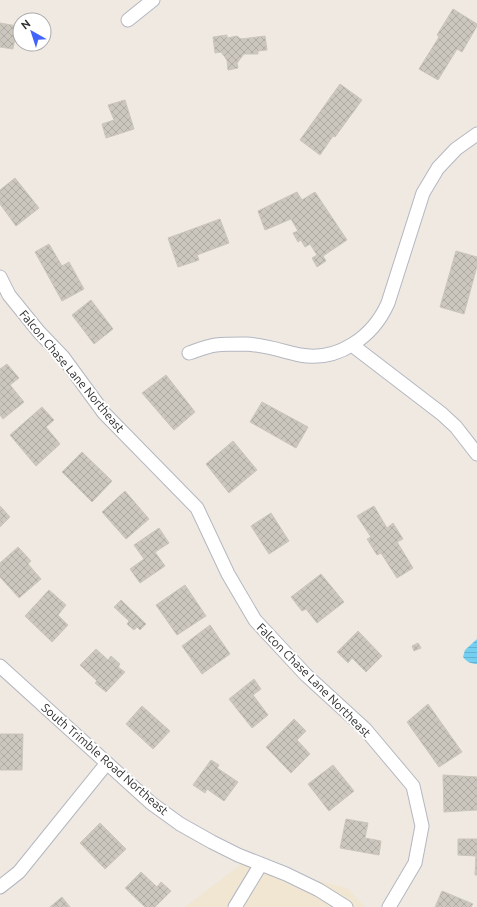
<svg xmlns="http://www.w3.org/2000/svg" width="477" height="907" font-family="Ubuntu,sans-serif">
<defs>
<pattern id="water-rules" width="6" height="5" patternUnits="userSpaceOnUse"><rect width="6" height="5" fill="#75cff0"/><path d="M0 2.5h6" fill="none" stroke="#66b2ce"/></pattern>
<pattern id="building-cross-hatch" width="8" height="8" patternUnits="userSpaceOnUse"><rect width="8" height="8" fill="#cbc7bf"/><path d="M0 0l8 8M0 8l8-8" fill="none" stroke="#afaba4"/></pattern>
</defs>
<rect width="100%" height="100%" fill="#efe9e1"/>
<path fill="#f0e6d1" d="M244,862L347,888L365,907H185Z"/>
<path fill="url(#water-rules)" d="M477,639V664C471,664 467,662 463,657L465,650Z"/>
<path fill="url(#building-cross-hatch)" stroke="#cbc5ba" d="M453,9L477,24V26L462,52L457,49L438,80L419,69L439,37L437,35Z
M0,23L17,26L13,49L0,47Z
M227,35V38L237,36L241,39L265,36L267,50L258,51V54H244L237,63L238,68L228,70L227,60L221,52L215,53L213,37Z
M340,84L362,100L335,137L333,136L320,155L300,140Z
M125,100L134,129L106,138L102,124L114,120L108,105Z
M15,178L39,208L16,226L0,204V190Z
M297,192L302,200L315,192L347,240L323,256L326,261L317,267L312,258L317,255L310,244L305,247L301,240L298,242L293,233L298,231L291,219L265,230L258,211Z
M220,219L229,243L197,255L199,260L178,267L168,238Z
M49,244L62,266L69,262L84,289L62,301L35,252Z
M456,251L477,257V266L464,314L440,307Z
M91,300L113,329L94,344L72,315Z
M7,364L19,378L10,385L24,402L3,419L0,415V369Z
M166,375L195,412L174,430L142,393Z
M262,402L308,427L296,448L250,422Z
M42,407L54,420L46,427L60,444L36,466L10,435Z
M233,441L257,470L229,493L206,464Z
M82,452L112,481L92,502L62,472Z
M125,491L149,519L126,539L102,512Z
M0,506L10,517L0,527Z
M374,506L387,528L393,523L403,539L397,542L413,568L397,578L381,553L377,555L367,539L371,537L357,516Z
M271,513L289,541L269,554L251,526Z
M159,528L169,543L155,552L165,566L140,583L130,569L144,559L134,545Z
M18,547L31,561L28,564L41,579L19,598L0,577V563Z
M321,574L344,602L317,623L306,609L302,611L291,597Z
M185,585L206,616L177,635L156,605Z
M49,590L66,605L58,615L68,625L52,642L25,616Z
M121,600L146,624L140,630L137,627L134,630L127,624L129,621L114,607Z
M210,625L230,654L202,674L182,646Z
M358,631L382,656L366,672L352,658L348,663L337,652Z
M418,643L421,648L414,651L412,646Z
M96,649L108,660L111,656L120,664L118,667L125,672L106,692L95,683L97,681L80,665Z
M254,679L261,689L253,695L268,715L252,728L229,699Z
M428,704L462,752L439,767L407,722Z
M142,706L170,731L153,749L126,724Z
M294,719L306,731L297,740L310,754L291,773L266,747Z
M0,734H23L22,770H0Z
M211,760L219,765L217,768L238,782L224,801L207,789L205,793L193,785Z
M333,765L354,791L329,811L308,784Z
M443,775L477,777V810L444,812Z
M346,819L368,823L365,838L381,841L379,855L340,848Z
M100,823L126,849L105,869L80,843Z
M458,839H477V875H475L476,856L458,855Z
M141,872L157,887L161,882L171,891L155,907H145L125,888Z
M442,891L473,904L471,907H435Z
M62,897L70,907H50Z"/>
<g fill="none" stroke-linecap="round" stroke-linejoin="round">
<defs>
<path id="minor" d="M128,20L153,0
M0,277L9,295L39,332L63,357L104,413L197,508L228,574L255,620L306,675L365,729L413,786L422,826L415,863L389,907
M352,345L442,414L456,427L477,454
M189,353C198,350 207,346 216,345C225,344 237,344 246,344C265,345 282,351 300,355C338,362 373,337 388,303L423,193L438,168L456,149L477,134
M0,666L151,803L180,824L212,842L238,855L286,874L319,890L346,907
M0,887L19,872L107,763
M235,907L261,864"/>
</defs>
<use href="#minor" stroke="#b4b7c1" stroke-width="15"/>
<use href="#minor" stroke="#fff" stroke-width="13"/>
</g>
<g text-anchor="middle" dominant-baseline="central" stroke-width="4" stroke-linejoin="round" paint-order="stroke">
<g font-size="12" fill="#2e2e2e" stroke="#fff">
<text transform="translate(72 371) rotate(50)">Falcon Chase Lane Northeast</text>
<text transform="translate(314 680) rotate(45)">Falcon Chase Lane Northeast</text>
<text transform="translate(105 759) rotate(41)">South Trimble Road Northeast</text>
</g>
</g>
<g transform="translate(32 32) rotate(321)"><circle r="19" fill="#ffffff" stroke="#ababab"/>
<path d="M0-3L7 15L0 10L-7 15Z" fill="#4264fb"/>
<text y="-6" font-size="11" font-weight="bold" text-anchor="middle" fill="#2e2e2e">N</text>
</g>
</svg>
